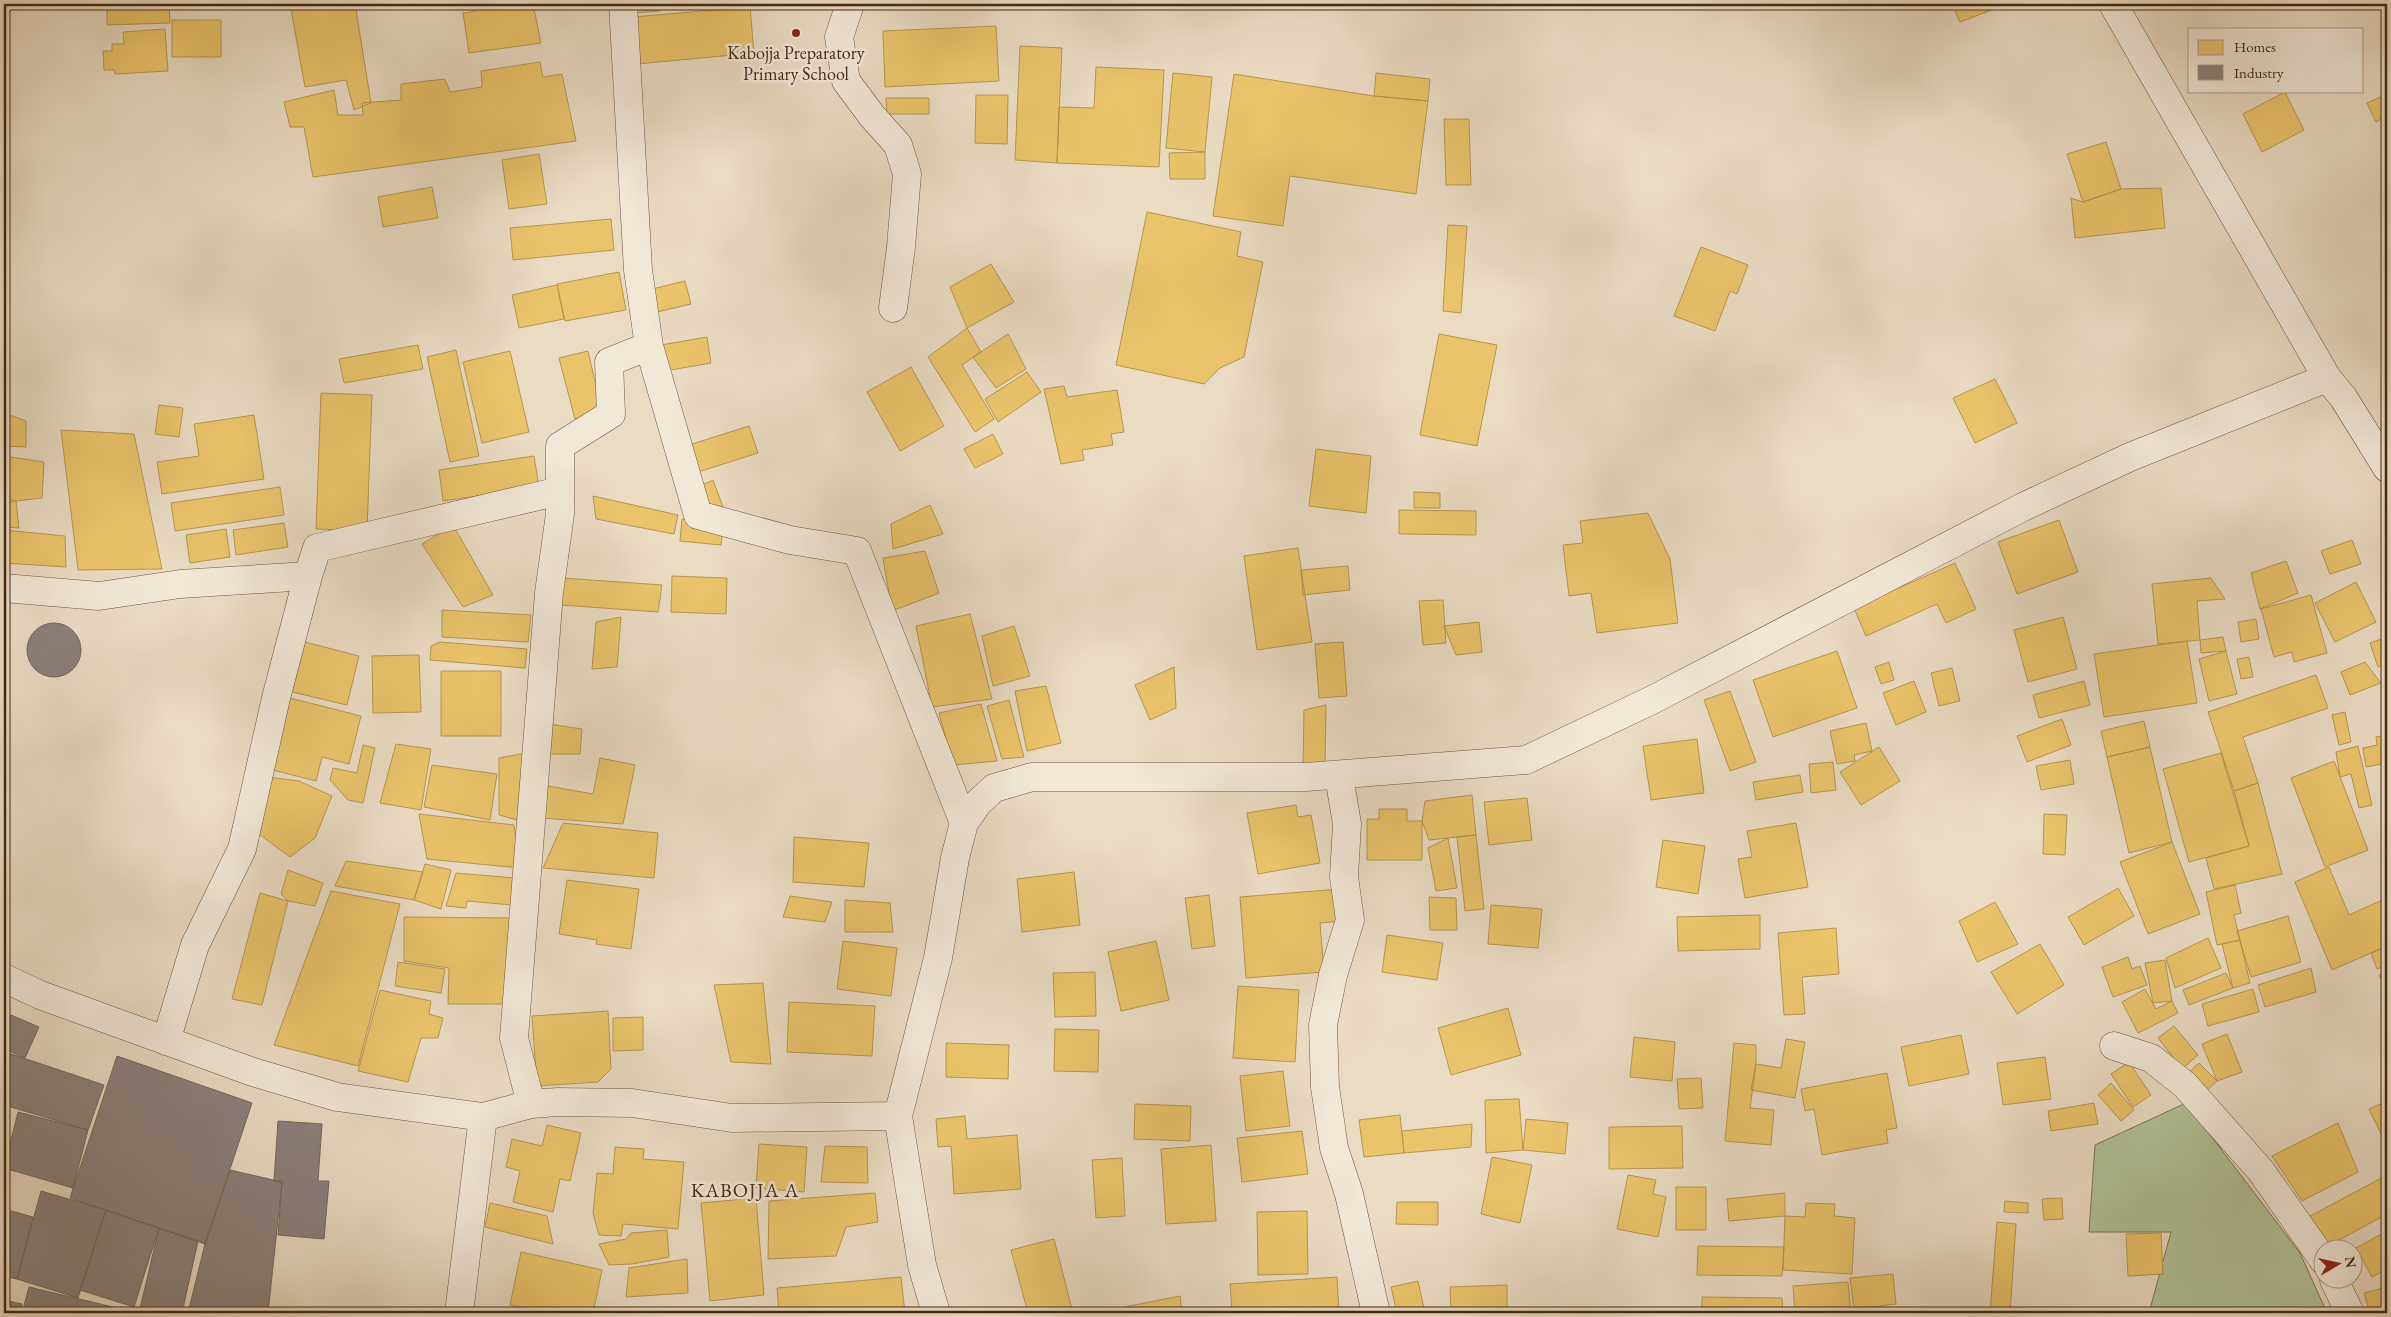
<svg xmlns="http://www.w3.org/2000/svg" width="2391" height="1317" font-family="'EB Garamond',serif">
<rect width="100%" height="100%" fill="#eadbc3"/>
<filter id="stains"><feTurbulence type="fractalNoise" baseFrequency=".004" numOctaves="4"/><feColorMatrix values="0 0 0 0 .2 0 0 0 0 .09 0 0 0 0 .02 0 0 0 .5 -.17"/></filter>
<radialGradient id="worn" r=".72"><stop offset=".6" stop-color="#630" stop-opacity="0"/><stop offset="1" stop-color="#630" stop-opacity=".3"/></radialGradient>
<path fill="#b1c198" stroke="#7c7455" d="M2186,1103L2300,1253L2327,1313H2149L2171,1232H2089L2095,1145Z"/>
<path fill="#e9c46a" stroke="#b89550" d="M107,4H169L170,23L107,25Z
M290,4H355L371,103L354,110L346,80L305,87Z
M473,4H533L541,43L469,53L463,13L475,11Z
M632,4H660V11L633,13Z
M1952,4H2007L1960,22Z
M750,7L754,53L637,64L633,17Z
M172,20H221V57H172Z
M996,26L999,81L885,87L883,31Z
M165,29L168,71L115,74L114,70H104L103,51H112V44H124L123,32Z
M1020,46L1062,48L1057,163L1015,160Z
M540,62L543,77L562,74L576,141L313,177L304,127H290L284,102L334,90L338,115H363L362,103L401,100V84L445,79L450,92L482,87L481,71Z
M1096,67L1164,70L1159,167L1057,163L1059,107L1094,108Z
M1173,73L1212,77L1205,152L1166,148Z
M1376,73L1430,79L1428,101L1374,96Z
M1234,74L1374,96L1428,101L1416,194L1290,176L1283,226L1213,216Z
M2285,92L2304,130L2262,152L2243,114Z
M2387,94V116L2376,122L2367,103Z
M976,95H1008L1007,144L975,143Z
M886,98H929V114H887Z
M1444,119H1469L1471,185H1446Z
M2106,142L2121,189L2083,202L2067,154Z
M1205,152V179H1170L1169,153Z
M539,154L547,204L509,209L502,160Z
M432,187L438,218L383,227L378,197Z
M2161,188L2165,228L2075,238L2071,198L2083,202L2121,189Z
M1147,212L1241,232L1237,256L1263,262L1244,357L1220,368L1204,384L1116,365Z
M611,219L614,250L513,260L510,228Z
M1448,225L1467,226L1461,313L1443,311Z
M1701,247L1748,265L1737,294L1730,291L1715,331L1674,316Z
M991,264L1014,302L967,328L950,287Z
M619,272L626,310L565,321L557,284Z
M685,281L691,304L653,313L648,290Z
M557,285L564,319L519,328L512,295Z
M967,328L981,352L962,365L994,419L975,432L928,357Z
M1008,334L1026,369L996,388L973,357Z
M1439,334L1497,345L1477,446L1420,435Z
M707,337L711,363L665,371L661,345Z
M418,345L423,369L344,383L339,359Z
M456,350L479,456L450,462L427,357Z
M510,351L529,432L482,443L463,362Z
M588,351L602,412L575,419L559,358Z
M911,367L944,426L900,451L867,392Z
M1027,372L1041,392L998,422L985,399Z
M1995,379L2017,423L1975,443L1953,398Z
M1064,386L1067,397L1117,390L1124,432L1111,434L1113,445L1082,450L1084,460L1061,464L1044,389Z
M321,393L372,395L367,531L316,529Z
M159,405L183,408L179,437L155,434Z
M4,413L26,421V447L4,446Z
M254,415L264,479L162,494L157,462L199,456L194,424Z
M749,426L758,453L698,472L689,445Z
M61,430L134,434L162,569L78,570Z
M993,434L1003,454L975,468L964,449Z
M1316,449L1371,456L1366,513L1309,506Z
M4,456L44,462L42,498L16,501L4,497Z
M534,456L539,487L443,501L439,470Z
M713,480L723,507L708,511L700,486Z
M280,487L284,515L175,531L171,503Z
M1414,492L1440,493V508H1414Z
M593,496L678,515L674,534L596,519Z
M16,501L19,528L4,527V502Z
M930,505L943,534L893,549L891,524Z
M1399,510L1476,511V535L1399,534Z
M1648,513L1670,559L1678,623L1597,633L1591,593L1569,596L1563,545L1583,543L1580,521Z
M682,519L724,523L721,545L680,541Z
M2059,520L2078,572L2017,594L1998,542Z
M284,523L288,547L236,555L233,530Z
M453,525L493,595L463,607L422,544Z
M226,529L230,557L190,563L186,535Z
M4,530L65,536L66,567L4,563Z
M2352,540L2361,564L2330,574L2321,551Z
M1298,548L1312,642L1257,650L1244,556Z
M925,551L939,593L892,611L883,558Z
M2286,561L2298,593L2260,609L2251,573Z
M1955,563L1976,609L1946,623L1937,604L1866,636L1854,608Z
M1348,566L1350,590L1303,595L1301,570Z
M672,576L727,578L726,614L671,612Z
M563,578L662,585L658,612L561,605Z
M2211,578L2225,599L2197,601L2200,640L2158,644L2152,584Z
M2356,582L2376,622L2335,642L2315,603Z
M2311,595L2327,653L2294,662L2292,652L2274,657L2261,609Z
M1443,600L1446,643L1423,645L1419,601Z
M442,610L531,615L528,642L442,637Z
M970,614L992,699L932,707L916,626Z
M621,617L617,667L592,669L596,622Z
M2063,617L2077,669L2028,682L2014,630Z
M2256,619L2259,639L2241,642L2238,622Z
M1479,622L1482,652L1456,655L1444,626Z
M1014,626L1030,676L993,686L982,636Z
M2223,637L2226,651L2201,653L2200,640Z
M2387,637V663L2378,667L2370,643Z
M2187,641L2197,703L2104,717L2094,654Z
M305,642L359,656L347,705L292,692Z
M440,642L527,649L525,668L430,660L431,646Z
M1343,642L1347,696L1319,698L1315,644Z
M1837,651L1857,708L1773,737L1753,680Z
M2226,651L2237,694L2209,701L2199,659Z
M419,655L421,712L373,713L372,656Z
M2249,657L2253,677L2241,679L2237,659Z
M1889,662L1894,680L1881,684L1875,667Z
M2365,662L2381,683L2350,695L2341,672Z
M1174,667L1176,708L1150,720L1135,685Z
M1952,668L1960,701L1939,706L1931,673Z
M441,671H501V736H441Z
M2316,675L2328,708L2243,737L2258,783L2234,791L2208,712Z
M1914,681L1926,712L1896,725L1883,693Z
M2084,681L2090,705L2039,718L2033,695Z
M1046,686L1061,743L1027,751L1015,691Z
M1730,691L1756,762L1730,771L1704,700Z
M290,698L361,716L349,764L322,757L316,781L273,770Z
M1009,700L1024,757L1002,759L987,706Z
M981,704L997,761L953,765L939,713Z
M1326,705L1325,769H1303L1304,710Z
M2345,712L2351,742L2339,745L2332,715Z
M2062,719L2071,745L2027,762L2017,736Z
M2144,721L2150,747L2107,757L2101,731Z
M1866,723L1872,751L1854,755L1855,761L1837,764L1830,731Z
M549,724L582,729L580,754H542Z
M2387,735V763L2366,767L2363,748L2377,745L2376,737Z
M1697,739L1704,793L1651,800L1643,746Z
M396,744L431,749L421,810L380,803Z
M363,745L375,748L363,803L348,800L330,780L333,768L357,773Z
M2358,746L2372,805L2359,808L2351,774L2340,777L2336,752Z
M1879,747L1900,781L1861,805L1840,772Z
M2150,747L2172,842L2129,853L2107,757Z
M526,753L525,822L499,815V758Z
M2221,753L2249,846L2189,862L2163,769Z
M600,758L635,765L623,824L542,818L548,786L593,794Z
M2070,760L2074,784L2041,790L2036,766Z
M2334,761L2368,850L2325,867L2291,778Z
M1833,762L1836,790L1811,793L1809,764Z
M432,765L497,774L490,820L424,807Z
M1800,775L1803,792L1756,800L1753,782Z
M268,777L299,781L332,796L315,838L290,857L259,834Z
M2258,783L2282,874L2214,889L2206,858L2249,846L2234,791Z
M1472,795L1476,835L1429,840L1422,821L1425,801Z
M1527,798L1532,840L1489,845L1484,802Z
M1296,805L1298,817L1311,815L1320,863L1258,874L1247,813Z
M1379,809H1407V821H1422V860H1367V819H1379Z
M419,814L514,825L520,868L427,859Z
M2044,814L2067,815L2065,855L2043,854Z
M563,823L658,833L654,878L543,868Z
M1796,823L1808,887L1745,898L1738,859L1752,857L1747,831Z
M1476,835L1484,909L1465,911L1457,837Z
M794,837L869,843L864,887L793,882Z
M1448,838L1457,888L1436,891L1428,848Z
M1663,840L1705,846L1698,894L1656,887Z
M2172,842L2200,914L2148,934L2120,862Z
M346,861L423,872L414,900L335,886Z
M425,864L451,870L441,909L414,900Z
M2329,867L2349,915L2387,898V946L2332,970L2295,882Z
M288,870L323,883L315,906L288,901L281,894Z
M1074,872L1080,925L1022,932L1017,879Z
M456,873L515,878L512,905L467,901L466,908L446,906Z
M567,880L639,889L631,949L596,944L597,940L559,934Z
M2235,885L2241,913L2234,915L2240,940L2217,945L2206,892Z
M2118,888L2134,916L2084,945L2068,917Z
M1340,889L1342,921L1320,923L1324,972L1246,978L1240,897Z
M331,891L400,904L358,1066L274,1045Z
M260,893L288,901L262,1005L232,999Z
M1209,895L1215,946L1192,949L1185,898Z
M790,896L832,902L825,922L783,917Z
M1429,897L1456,898L1457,930H1430Z
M845,900L890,903L893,932H845Z
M1995,902L2018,944L1977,962L1959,921Z
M1491,905L1542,909L1538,948L1488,944Z
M1760,915V949L1678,951L1677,917Z
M2288,916L2301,962L2251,977L2237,931Z
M404,917L512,918L511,1004H448L449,968L404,961Z
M1836,928L1839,974L1802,977L1805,1014L1784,1015L1778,933Z
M1387,935L1443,943L1437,980L1382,972Z
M2208,938L2221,968L2175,988L2166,958Z
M2240,940L2250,983L2233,988L2222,944Z
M843,941L897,948L891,996L837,989Z
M1156,941L1169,1000L1121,1011L1108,952Z
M2040,944L2064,985L2017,1014L1991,972Z
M2387,946V965L2377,969L2371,953Z
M2128,957L2132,969L2140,966L2147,985L2113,997L2102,967Z
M2165,960L2172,1001L2153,1003L2145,963Z
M398,962L445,969L441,993L395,986Z
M2311,968L2316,992L2265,1007L2258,985Z
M1095,972L1096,1016L1055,1017L1053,973Z
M2387,972V992L2379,975Z
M2226,973L2233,988L2189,1005L2183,990Z
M763,983L771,1064L731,1062L714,985Z
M1238,986L1299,990L1295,1062L1233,1058Z
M2145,989L2156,1009L2172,1001L2178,1013L2138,1033L2122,1002Z
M2253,989L2259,1012L2208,1026L2202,1004Z
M380,990L431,1001L429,1014L443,1018L438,1038H421L408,1082L358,1071Z
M789,1002L875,1006L872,1056L787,1052Z
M1508,1008L1521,1055L1451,1075L1438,1028Z
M608,1011L611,1069L598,1082L537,1086L532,1016Z
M643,1017V1050L613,1051V1018Z
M2174,1026L2198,1055L2182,1069L2158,1038Z
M1055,1029L1099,1030L1098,1072L1054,1071Z
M2227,1034L2242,1072L2217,1081L2202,1044Z
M1961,1035L1969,1074L1909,1086L1901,1047Z
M1634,1037L1675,1042L1672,1081L1630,1077Z
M1786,1039L1805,1042L1795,1098L1751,1090L1756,1064L1781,1068Z
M946,1043L1009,1045L1008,1079L946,1077Z
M1734,1043L1756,1045V1064L1750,1108L1774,1110L1771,1145L1725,1141Z
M2045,1057L2051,1099L2003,1105L1997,1063Z
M2129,1062L2151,1095L2133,1107L2111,1074Z
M2199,1063L2217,1081L2203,1094L2186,1075Z
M1283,1071L1290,1126L1246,1131L1240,1076Z
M1887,1073L1897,1128L1886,1130L1888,1143L1822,1155L1814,1109L1805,1111L1801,1089Z
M1701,1078L1703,1108L1679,1109L1677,1079Z
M2111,1083L2134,1110L2121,1121L2098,1095Z
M1519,1099L1523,1150L1486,1153L1485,1100Z
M2387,1101V1146L2369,1109Z
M2094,1103L2098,1124L2051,1131L2048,1111Z
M1135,1104L1191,1106L1190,1141L1134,1139Z
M1400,1115L1404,1153L1364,1157L1359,1120Z
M965,1116L967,1139L1017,1135L1021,1189L954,1194L951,1146L938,1147L936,1119Z
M1526,1119L1568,1123L1565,1154L1523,1150Z
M2338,1123L2358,1172L2302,1201L2272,1156Z
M1472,1124L1471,1147L1404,1153L1402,1131Z
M547,1125L581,1133L570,1181L560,1179L553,1212L513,1202L520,1171L506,1167L512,1139L542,1146Z
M1682,1126L1683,1168L1609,1169V1127Z
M1302,1131L1308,1174L1242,1182L1237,1138Z
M759,1144L807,1147L804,1192L756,1188Z
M1211,1145L1216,1221L1166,1224L1161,1149Z
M825,1146L867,1147L868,1183L821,1182Z
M615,1147L644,1149L643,1159L684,1162L678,1229L623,1224L621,1236L599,1235L593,1213L597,1173L613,1174Z
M1492,1157L1532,1165L1520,1223L1481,1214Z
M1122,1158L1125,1216L1096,1218L1092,1160Z
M1628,1175L1656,1180L1653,1194L1666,1197L1658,1237L1617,1229Z
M2387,1175V1214L2317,1252L2301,1221Z
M1676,1187H1706V1230H1676Z
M875,1193L878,1222L846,1227L836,1256L768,1259L769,1201Z
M1785,1193V1216L1729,1221L1727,1199Z
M756,1198L764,1295L710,1301L701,1203Z
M2062,1198L2063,1219L2044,1220L2042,1199Z
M2005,1201L2028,1203V1213L2004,1212Z
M1397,1202H1438V1225L1396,1224Z
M490,1203L547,1216L553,1244L485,1227Z
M1806,1203L1835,1204L1834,1216L1855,1218L1852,1274L1783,1270L1785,1216L1805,1217Z
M1307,1211L1308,1274L1258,1275L1257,1212Z
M1997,1222L2016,1224L2010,1313H1990Z
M667,1230L669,1257L632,1264L609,1265L599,1244L626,1239L631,1233Z
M2387,1231V1269L2372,1277L2356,1248Z
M2161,1233L2163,1274L2128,1276L2126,1234Z
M1054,1239L1073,1313H1028L1011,1250Z
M1698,1246L1784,1247L1782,1276L1697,1275Z
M521,1252L602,1270L593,1313H547L510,1305Z
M687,1259L688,1293L626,1297L629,1268Z
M1893,1274L1896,1304L1854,1309L1850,1278Z
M901,1277L905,1313H779L777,1288Z
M1337,1277L1339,1313H1232L1230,1284Z
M1418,1281L1425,1313H1397L1391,1287Z
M1848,1282L1851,1313H1795L1793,1286Z
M1507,1285V1313H1451L1450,1287Z
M2387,1287V1313H2370L2364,1293Z
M1180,1296L1182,1313H1099V1312Z
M1702,1297L1782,1298L1783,1313H1702Z
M616,1310H658L659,1313H616Z"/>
<path fill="#8a817c" stroke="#76665c" d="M27 650a27 27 0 1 1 54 0a27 27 0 1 1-54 0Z
M4,1012L39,1027L25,1058L4,1049Z
M5,1052L104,1085L88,1130L4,1105Z
M117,1056L252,1103L205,1244L70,1198Z
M18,1112L88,1130L73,1188L4,1168Z
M278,1121L322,1124L318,1181H329L324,1239L278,1235L282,1182L274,1181Z
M230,1170L282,1182L268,1313H188L205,1244Z
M41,1191L106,1210L78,1298L17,1279Z
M4,1209L33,1217L17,1279L4,1276Z
M106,1210L159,1228L134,1307L80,1290Z
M159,1228L198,1241L182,1313H139Z
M29,1287L138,1313H22Z
M4,1300L22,1304L20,1313H4Z"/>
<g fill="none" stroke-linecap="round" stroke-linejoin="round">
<defs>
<path id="street" d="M850,4L839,37L846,81L872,116L898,145L907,174L901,247L893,308
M2113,4L2327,378L2343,397L2387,468
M649,346L698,515L790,540L857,551L964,823
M4,588L99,596L180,584L308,576L317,548L560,491
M1339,776L1347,824L1344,877L1350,920L1333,975L1323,1025L1325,1087L1334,1148L1349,1194L1376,1313
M4,978L40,995L253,1072L337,1097L483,1117L531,1104L558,1102L632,1103L732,1118L898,1116
M166,1041L195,945L242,849L276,698L308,576
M2114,1046L2151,1058L2185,1085L2261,1171L2324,1261
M531,1104L514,1038L549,593L560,514V446L611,414L609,362L649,346L638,270L623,4
M2334,1280L2350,1313
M459,1313L483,1117
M936,1313L922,1265L898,1116L938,958L955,858L964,823L978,803L994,788L1032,777H1306L1526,760L1652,700L2023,507L2130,457L2327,378"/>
</defs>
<use href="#street" stroke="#6f553e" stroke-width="29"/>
<use href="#street" stroke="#f1e8d8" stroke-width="28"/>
</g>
<circle fill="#8f2418" stroke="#f1e8d8" stroke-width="2" cx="796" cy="33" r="5"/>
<g text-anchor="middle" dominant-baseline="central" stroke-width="5" stroke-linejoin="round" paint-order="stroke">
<g font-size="18" fill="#462812" stroke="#f1e8d8">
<text x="796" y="52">Kabojja Preparatory<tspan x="796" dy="21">Primary School</tspan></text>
</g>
<g font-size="20" letter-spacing="1" fill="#462812" stroke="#f1e8d8">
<text x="745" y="1190">KABOJJA A</text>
</g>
</g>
<rect width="2391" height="1317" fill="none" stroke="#eadbc3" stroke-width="20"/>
<rect x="5" y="5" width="2381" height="1307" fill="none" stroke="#462812" stroke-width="2.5"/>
<rect x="10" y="10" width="2371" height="1297" fill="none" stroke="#462812"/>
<rect x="2188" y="28" width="175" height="65" fill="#f1e8d8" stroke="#ad9b89"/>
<rect x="2198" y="40" width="25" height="15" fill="#e9c46a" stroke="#ad9b89"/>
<text x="2234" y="52" font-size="15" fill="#462812">Homes</text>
<rect x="2198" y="65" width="25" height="15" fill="#8a817c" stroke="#ad9b89"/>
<text x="2234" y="78" font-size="15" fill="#462812">Industry</text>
<g transform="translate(2338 1264) rotate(81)"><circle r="24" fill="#f1e8d8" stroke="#ad9b89"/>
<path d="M0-4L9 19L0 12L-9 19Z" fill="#8f2418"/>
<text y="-8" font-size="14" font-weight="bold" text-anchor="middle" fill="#462812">N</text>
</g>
<rect width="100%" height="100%" filter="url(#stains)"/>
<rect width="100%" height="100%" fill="url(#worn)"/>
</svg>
